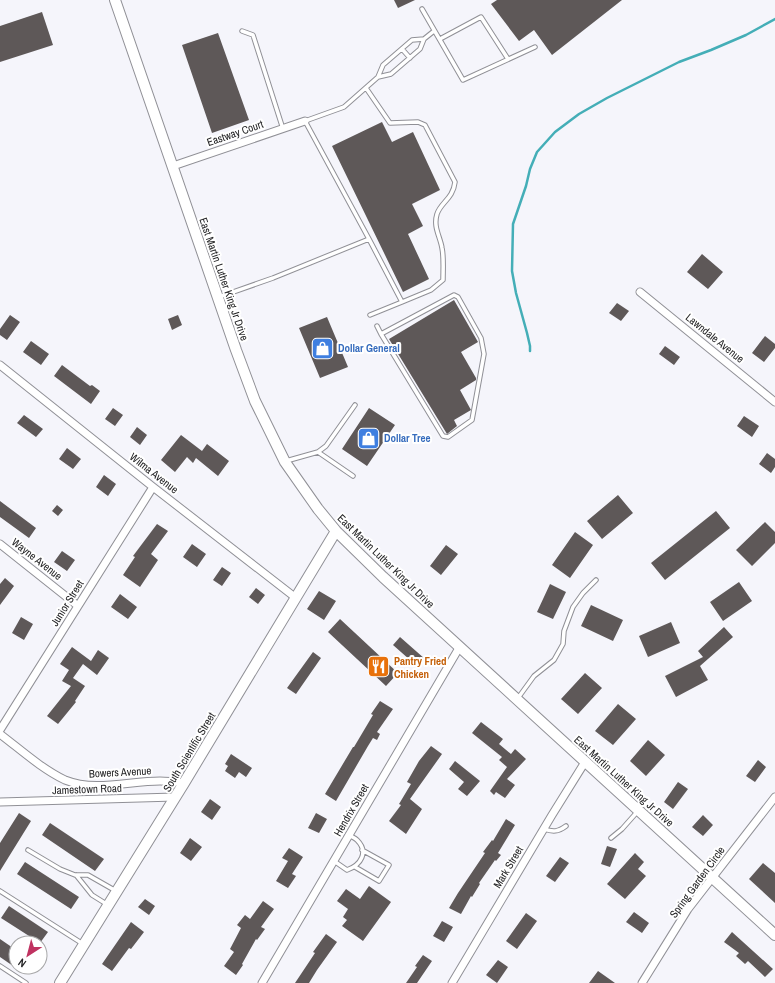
<svg xmlns="http://www.w3.org/2000/svg" width="775" height="983" font-family="'Archivo Narrow',sans-serif">
<rect width="100%" height="100%" fill="#f5f5fb"/>
<g fill="none" stroke-linecap="round" stroke-linejoin="round">
<path stroke="#44aeb7" stroke-width="2.5" d="M530,351V346L527,333L516,293L512,271L513,224L526,186L530,169L537,152L555,132L579,114L607,98L679,62L711,50L746,35L775,19"/>
</g>
<path fill="#5e5858" d="M394,0H415L398,8Z
M497,0H622L552,55L534,30L519,41L491,4Z
M42,12L53,45L0,62V26Z
M218,33L249,120L212,133L182,45Z
M382,122L392,142L413,132L440,190L412,204L423,226L408,234L429,279L403,292L332,146Z
M702,254L723,272L708,289L687,272Z
M454,300L478,342L461,352L476,378V380L460,390L471,410L454,420L457,426L447,434L389,339Z
M617,303L629,311L621,321L609,313Z
M10,315L20,322L7,340L0,335V329Z
M178,315L182,325L172,330L168,319Z
M327,317L348,367L320,378L299,328Z
M765,336L775,344V348L764,362L752,353Z
M31,341L49,354L41,365L23,352Z
M665,346L680,357L674,365L659,354Z
M62,365L90,386L92,385L100,391L91,404L54,376Z
M113,408L123,415L115,426L105,419Z
M369,408L395,425L367,466L342,449Z
M24,415L43,429L36,437L17,423Z
M744,416L759,426L752,437L737,426Z
M137,427L147,435L140,445L130,437Z
M181,435L202,451L207,444L229,461L218,476L196,458L193,463L187,457L175,472L161,460Z
M67,448L81,459L73,469L59,459Z
M767,453L775,459V467L771,473L759,464Z
M104,475L116,484L108,496L96,487Z
M618,495L633,513L602,539L587,521Z
M0,501L36,528L29,538L0,517Z
M57,505L63,510L58,516L52,511Z
M716,511L730,528L665,580L651,563Z
M765,522L775,532V543L752,566L736,550Z
M157,524L168,531L151,554L158,560L140,587L123,575L135,557L133,556Z
M575,532L593,545L570,578L552,565Z
M192,544L206,554L197,567L183,557Z
M446,545L458,554L441,575L430,566Z
M62,551L75,560L67,571L54,562Z
M222,567L231,573L222,586L213,580Z
M5,578L14,586L0,605V584Z
M739,582L752,601L723,621L710,602Z
M550,584L566,592L553,619L537,612Z
M256,588L265,595L258,604L249,597Z
M319,591L336,601L324,620L307,609Z
M120,594L137,607L128,619L111,607Z
M591,605L623,620L613,641L581,626Z
M21,617L33,624L24,640L12,633Z
M340,619L398,673L386,686L328,632Z
M671,622L680,643L648,657L639,636Z
M724,627L733,637L700,666L708,680L676,697L665,676L703,657L698,651Z
M400,637L425,659L418,667L393,645Z
M72,647L91,661L98,650L109,658L97,675L83,664L73,678L85,686L75,701L76,702L58,724L47,716L71,686L62,681L69,670L60,664Z
M313,652L321,658L296,694L287,688Z
M585,673L602,688L578,714L561,699Z
M380,701L393,709L377,732L380,734L377,740L373,738L368,746L336,801L325,794L353,747H354L373,715L371,714Z
M618,704L636,719L613,745L595,731Z
M481,722L503,739L499,744L511,754L515,749L526,759L507,779L515,785L505,798L496,792L494,795L490,791L507,767L499,760L502,757L472,733Z
M648,740L665,755L646,776L630,761Z
M431,746L442,754L410,799L422,809L406,834L389,821L401,805L399,804L411,784L407,782L419,761Z
M231,754L252,768L246,777L239,772L235,778L225,771L228,766L225,764Z
M758,760L766,767L755,782L746,776Z
M455,761L480,781L467,796L458,789L464,782L449,769Z
M678,782L688,789L673,809L664,802Z
M210,799L221,807L212,820L201,812Z
M19,813L31,821L0,871V843Z
M316,813L327,819L319,833L308,828Z
M703,815L713,825L703,836L692,827Z
M506,819L515,825L498,853L501,855L496,861L495,860L479,883L480,884L472,897L471,896L461,914L449,908L458,893L485,853L483,852L492,840L493,841Z
M50,823L104,859L95,871L42,835Z
M190,838L202,847L191,861L180,853Z
M607,846L617,849L610,867L601,864Z
M289,848L303,857L292,874L296,876L288,888L276,881L288,861L282,858Z
M635,853L644,862L638,869L646,876L625,899L607,884Z
M560,857L569,863L555,882L546,876Z
M25,862L79,897L71,909L17,874Z
M763,863L775,873V903L749,879Z
M369,886L391,902L363,941L342,926L347,920L343,917L348,909L337,901L346,889L360,899Z
M145,899L155,906L149,915L138,907Z
M263,901L274,909L261,927L265,929L257,940L256,939L242,964L243,965L236,975L224,966L234,952L230,949L241,928L237,925L245,915L250,919Z
M9,906L48,932L40,943L1,918Z
M634,912L649,923L642,933L626,922Z
M526,913L537,921L517,949L506,941Z
M442,921L453,927L444,942L433,936Z
M131,922L144,932L131,949L129,948L112,971L102,964Z
M732,932L773,969L765,977L748,961L745,964L736,956L739,953L724,942Z
M326,934L337,942L317,970L309,983H295L315,953L313,952Z
M0,939L16,950V968L0,957Z
M423,955L432,961L417,983H406L417,967L415,966Z
M498,960L508,967L497,983L486,975Z
M598,971L615,983H589Z"/>
<g fill="none" stroke-linecap="round" stroke-linejoin="round">
<defs>
<path id="lane" d="M422,9L463,80L535,47
M242,31L253,35L283,129
M440,39L481,17L508,59
M402,49L410,58
M378,77L391,74L420,49L424,39L434,31
M366,88L390,123L418,122L425,125L455,182C453,199 441,202 437,214C433,227 440,236 442,248C444,258 443,269 443,280L431,290L402,302L369,239
M219,297L273,278L369,239L305,121L344,107L378,77L383,65L412,40L424,39
M370,315L402,302
M377,326L381,334L443,436L448,437L472,420L484,354L481,338L458,297L454,295L381,334
M318,452L326,446L355,405
M286,461L318,452L353,476
M518,698L534,676L554,660L563,644L564,631L573,607L583,593L596,580
M544,829C553,832 558,832 566,826
M611,838L622,829L638,811
M28,850L60,869L75,875H88L116,891
M334,861L347,870C361,865 369,852 357,840C355,838 352,837 349,835
M355,867L379,881L389,865L362,850
M76,875L92,895L108,905
M0,891L83,944
M0,966L26,983"/>
<path id="street" d="M173,166L305,121
M640,292L775,402
M0,365L153,487L296,598
M0,544L78,606
M0,730L153,487
M0,734C21,750 42,769 65,780C95,792 129,781 160,781C168,781 176,782 184,783
M0,802L175,797
M262,983L459,648
M452,983L552,815L585,762
M642,983L688,909L775,797"/>
<path id="secondary" d="M115,0L236,350L255,401L285,462L318,509L336,531L383,577L775,935
M60,983L184,783L336,531"/>
</defs>
<use href="#lane" stroke="#909096" stroke-width="5.5"/>
<use href="#street" stroke="#909096" stroke-width="9"/>
<use href="#secondary" stroke="#909096" stroke-width="12"/>
<use href="#lane" stroke="#fff" stroke-width="3.5"/>
<use href="#street" stroke="#fff" stroke-width="7"/>
<use href="#secondary" stroke="#fff" stroke-width="10"/>
</g>
<defs>
<symbol id="shop-square" viewBox="-11 -11 22 22"><rect x="-9" y="-9" width="18" height="18" rx="4" fill="#3f7fe0" stroke="#fff"/><path d="M-5-2.5h2.3a2.7 3.5 0 0 1 5.4 0H5L5.5 6h-11ZM-1.5-2.5h3a1.5 2.3 0 0 0-3 0Z" fill="#fff"/></symbol>
<symbol id="restaurant-square" viewBox="-11 -11 22 22"><rect x="-9" y="-9" width="18" height="18" rx="4" fill="#e8710a" stroke="#fff"/><path d="M-5-6h1v4h1v-4h1v4h1v-4h1v5L-1.5 .5V6h-2V.5L-5-1ZM5-6V6H3V1.5H1.5Q1.5-4 5-6Z" fill="#fff"/></symbol>
</defs>
<g fill-rule="evenodd">
<use href="#shop-square" x="310" y="336" width="25" height="25"/>
<use href="#shop-square" x="356" y="426" width="25" height="25"/>
<use href="#restaurant-square" x="366" y="654" width="25" height="25"/>
</g>
<g text-anchor="middle" dominant-baseline="central" stroke-width="4" stroke-linejoin="round" paint-order="stroke">
<g font-size="11" fill="#242426" stroke="#fff">
<text transform="translate(235 133) rotate(-19)">Eastway Court</text>
<text transform="translate(224 279) rotate(71)">East Martin Luther King Jr Drive</text>
<text transform="translate(715 338) rotate(39)">Lawndale Avenue</text>
<text transform="translate(154 473) rotate(38)">Wilma Avenue</text>
<text transform="translate(37 559) rotate(38)">Wayne Avenue</text>
<text transform="translate(386 561) rotate(44)">East Martin Luther King Jr Drive</text>
<text transform="translate(67 603) rotate(-58)">Junior Street</text>
<text transform="translate(189 752) rotate(-59)">South Scientific Street</text>
<text transform="translate(120 772) rotate(-3)">Bowers Avenue</text>
<text transform="translate(624 781) rotate(42)">East Martin Luther King Jr Drive</text>
<text transform="translate(87 789) rotate(-2)">Jamestown Road</text>
<text transform="translate(351 810) rotate(-60)">Hendrix Street</text>
<text transform="translate(508 867) rotate(-59)">Mark Street</text>
<text transform="translate(697 882) rotate(-54)">Spring Garden Circle</text>
</g>
<g font-size="11" font-weight="bold" fill="#366cbe" stroke="#fff" text-anchor="start">
<text x="338" y="348">Dollar General</text>
<text x="384" y="438">Dollar Tree</text>
</g>
<g font-size="11" font-weight="bold" fill="#c56008" stroke="#fff" text-anchor="start">
<text x="394" y="661">Pantry Fried<tspan x="394" dy="13">Chicken</tspan></text>
</g>
</g>
<g transform="translate(28 955) rotate(216)"><circle r="19" fill="#ffffff" stroke="#a7a7a8"/>
<path d="M0-3L7 15L0 10L-7 15Z" fill="#c03261"/>
<text y="-6" font-size="11" font-weight="bold" text-anchor="middle" fill="#242426">N</text>
</g>
</svg>
